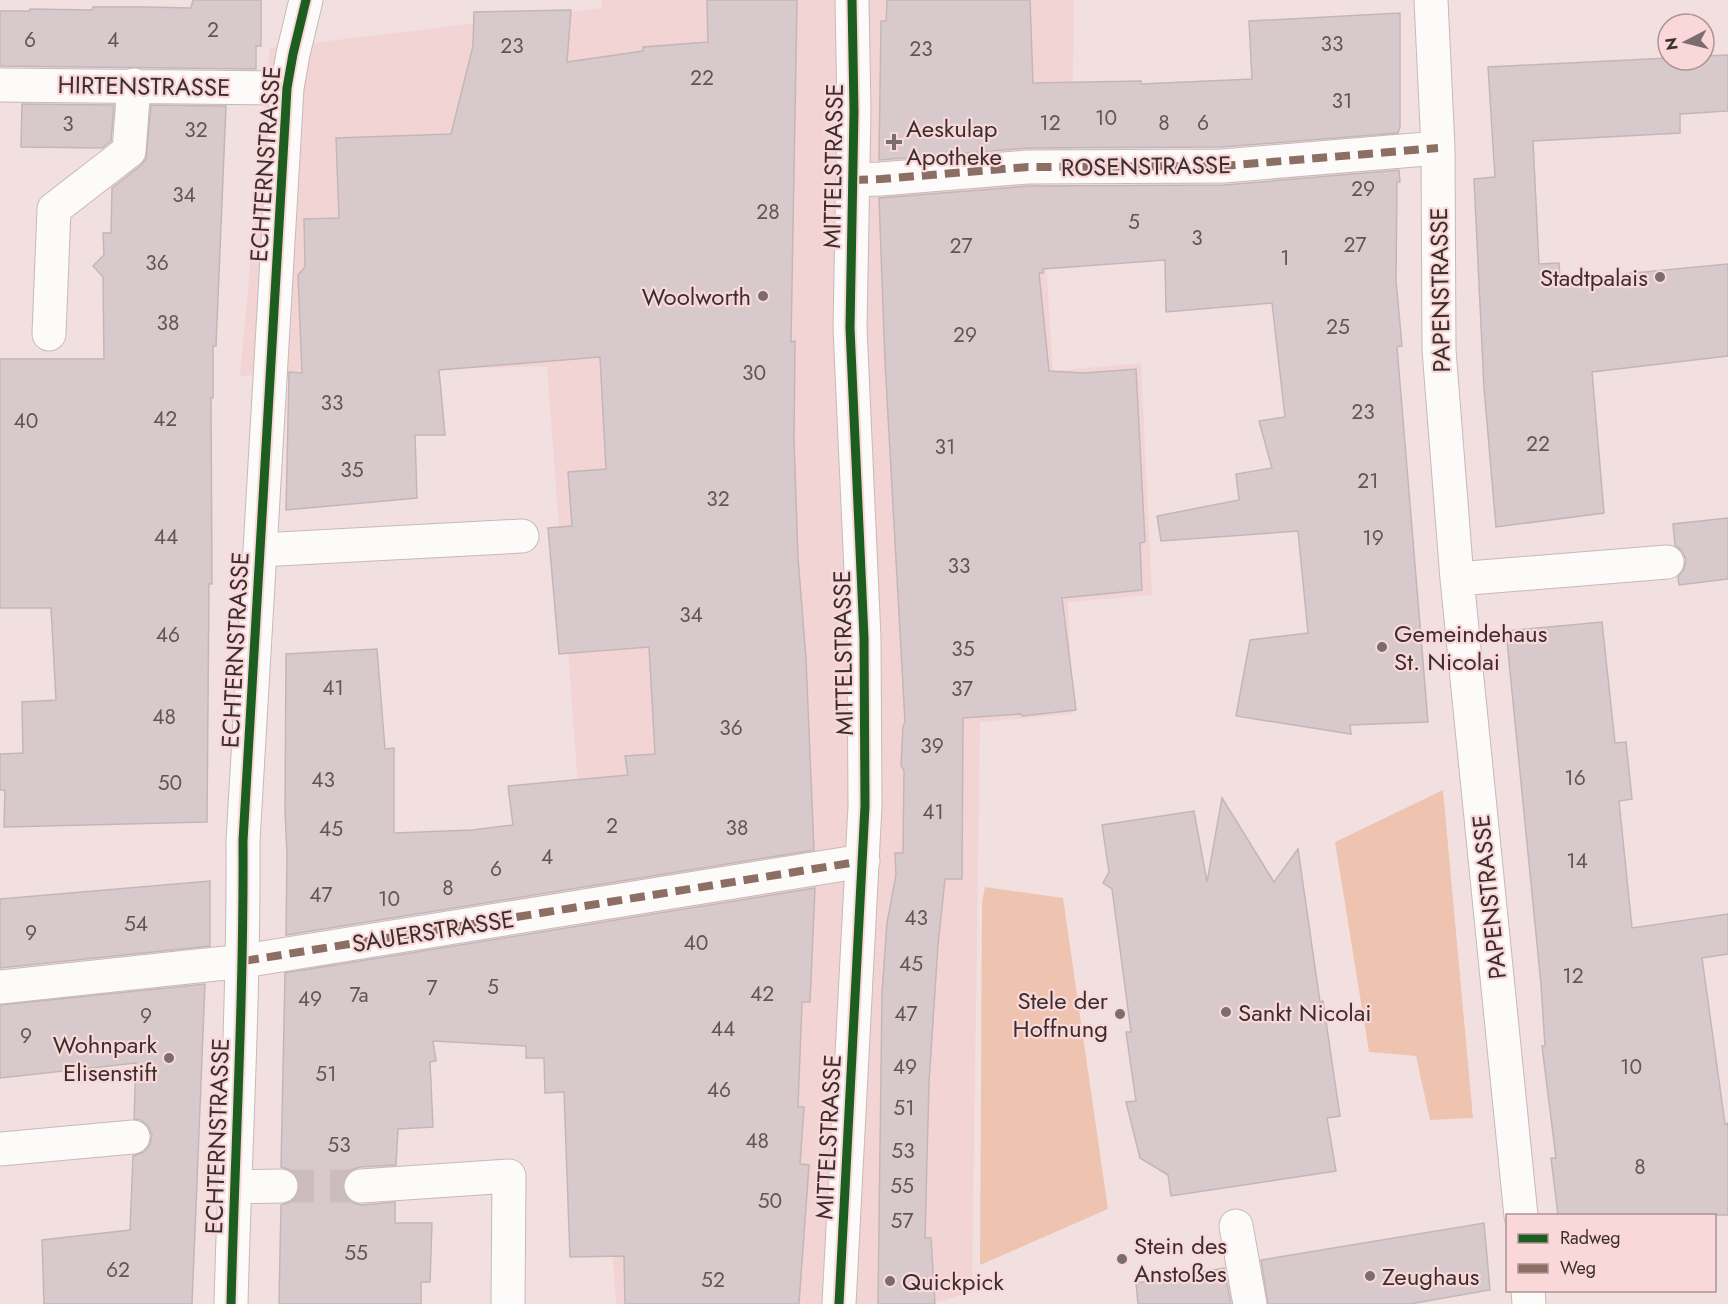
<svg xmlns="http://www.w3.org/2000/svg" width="1728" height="1304" font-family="Jost,sans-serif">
<rect width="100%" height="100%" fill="#f2e0e0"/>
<path fill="#f3d4d5" d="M602,0H1074L1072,161H1040L1053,371L1141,363L1152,595L1068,602L1073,714L980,722L972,1292L931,1304H616L547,366L240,376L270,48L601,8Z"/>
<path fill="#eec4b1" d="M1443,790L1473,1118L1430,1120L1416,1056L1369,1052L1335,842Z
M985,887L1063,898L1108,1209L980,1265L982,902Z"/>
<path fill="#d8cacc" stroke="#c4b6b8" stroke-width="1.5" d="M193,0H261V46H256V69L0,66V11H29L30,9L92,10L93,7H145L191,8Z
M707,0H797L791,342L795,341L794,440L798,558L806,659L814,850L286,935L287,855L285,811L286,654L377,649L385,749L394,748V833L472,830L513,825L508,786L628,775L625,756L655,754L649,647L559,654L548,528L572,526L568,472L606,469L600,357L439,370L445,435H415L417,498L286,510L289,372L302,373L298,275L305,267L304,219L339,218L336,138L451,134L473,46L474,12L571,10L567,62L643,51V47L708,42Z
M887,0H1030L1033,83L1141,81V84L1252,79L1249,21L1400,13V127L1398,133L1222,147L1028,148L879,160L881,21H886Z
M1728,55V111L1680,114V133L1533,141L1539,264L1559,263L1560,280L1728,264V356L1592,372L1604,513L1496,527L1484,388L1474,179L1495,177L1488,67L1668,58V60H1704V56Z
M22,104L114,105L111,141L102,148L21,147Z
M151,105L226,106L216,346H213V398H211L212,584H209L207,822L4,827L5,790H0V754L23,753L22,702L56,700L51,608H0V359H104L103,277L93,266L104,255L103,233H111L112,188L140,166L146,159Z
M1399,170L1400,182H1397L1396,281L1402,346L1397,347L1428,722L1350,725L1351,734L1236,716L1250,640L1308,633L1298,531L1161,541L1157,516L1239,500L1236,474L1272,468L1259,421L1285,417L1272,303L1166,312L1165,260L1043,269V273H1039L1049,371L1084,373L1136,369L1145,542L1140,543L1142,590L1062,598L1076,710L1022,716L1021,714L963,718L962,879H945L938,945L929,1082L925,1238H931L935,1304H878L882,993L887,923L896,875L895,853H903L904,771L901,765L903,727L905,722L885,362L879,198L1029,186L1224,185Z
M1728,518V579L1679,585L1678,577L1684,569L1686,560L1682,551L1675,545L1673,524Z
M1602,622L1615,743L1626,742L1632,799L1619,801L1632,928L1728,914V954L1702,958L1725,1124L1728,1123V1215H1558L1551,1158H1556L1542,1046H1545L1541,984L1506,631Z
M1222,798L1274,882L1298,849L1320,1002L1323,1001L1340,1116L1327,1118L1336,1171L1171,1196L1168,1175L1140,1158L1126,1102L1136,1101L1126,1032H1131L1112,889L1103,883L1109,872L1102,825L1194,811L1207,882Z
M210,881V946L0,968V899Z
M815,888L810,1002H802L798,1107H804L800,1164L809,1165L799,1304H625L624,1256L570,1257L564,1092L545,1093L544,1058H526V1046L433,1041L436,1061L430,1062L433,1127L398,1129L396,1165L360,1167L351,1170L344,1177L342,1187L345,1196L353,1203L362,1205L395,1202V1223H432L430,1282H421V1304H279L281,1205L291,1202L297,1196L300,1186L297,1176L291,1170L281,1167L285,973Z
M205,984L192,1304H44L42,1240L130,1230L133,1156L144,1152L150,1144L152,1135L148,1126L141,1120L134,1119L136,1063L0,1078V1005Z
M1484,1223L1490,1290L1410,1304H1268L1261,1260Z
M1224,1268L1231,1304H1138L1136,1283Z"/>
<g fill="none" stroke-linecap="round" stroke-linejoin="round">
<path stroke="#cdbcbd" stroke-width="33" stroke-dasharray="33 16" stroke-linecap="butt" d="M281,1186H361"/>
<defs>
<path id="minor" d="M1431,0L1438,148L1439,350L1457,579L1521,1216
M0,85L287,88
M853,180L881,179L1028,167L1223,166L1438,148
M49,334L54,209L129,151L134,85
M260,550L522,536
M1457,579L1667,562
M0,987L244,961L863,861
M0,1149L133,1137
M361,1186L509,1176L508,1304
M234,1187L281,1186
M1236,1226L1250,1304
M1528,1290L1529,1304
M231,1304C235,1149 244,995 243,841L287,88L293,54L306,0
M839,1304L865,806L864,638L850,328L854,111L852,0"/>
</defs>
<use href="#minor" stroke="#c7b9b9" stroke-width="35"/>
<use href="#minor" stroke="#fdfafa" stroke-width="33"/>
<path stroke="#8d6e63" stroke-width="8" stroke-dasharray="15 8" stroke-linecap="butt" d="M853,180L881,179L1028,167L1223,166L1438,148
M244,961L863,861"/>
<defs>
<path id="cycleway" d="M231,1304C235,1149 244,995 243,841L287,88L293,54L306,0
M839,1304L865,806L864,638L850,328L854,111L852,0"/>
</defs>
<use href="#cycleway" stroke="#fad8d9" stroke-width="13"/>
<use href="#cycleway" stroke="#1b5e20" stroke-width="9"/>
</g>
<g fill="#7b6c6d" stroke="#fad8d9" stroke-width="2">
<path d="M891 133h6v6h6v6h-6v6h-6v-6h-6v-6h6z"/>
<circle cx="1660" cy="277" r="6"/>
<circle cx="763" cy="296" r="6"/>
<circle cx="1382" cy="647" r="6"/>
<circle cx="1226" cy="1012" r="6"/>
<circle cx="1120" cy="1014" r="6"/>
<circle cx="169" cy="1058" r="6"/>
<circle cx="1122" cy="1259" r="6"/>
<circle cx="1370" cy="1276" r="6"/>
<circle cx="890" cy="1281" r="6"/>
</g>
<g text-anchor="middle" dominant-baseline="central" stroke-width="4.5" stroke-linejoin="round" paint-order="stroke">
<g font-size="21" fill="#625556">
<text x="213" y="30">2</text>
<text x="30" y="40">6</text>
<text x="113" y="40">4</text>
<text x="1332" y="44">33</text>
<text x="512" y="46">23</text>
<text x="921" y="49">23</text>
<text x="702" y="78">22</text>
<text x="1342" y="101">31</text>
<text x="1106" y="118">10</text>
<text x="1050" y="123">12</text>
<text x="1164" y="123">8</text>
<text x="1203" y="123">6</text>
<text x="68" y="124">3</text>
<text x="196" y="130">32</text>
<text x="1363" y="189">29</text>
<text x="184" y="195">34</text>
<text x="768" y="212">28</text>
<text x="1134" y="222">5</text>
<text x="1197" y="238">3</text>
<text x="1355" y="245">27</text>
<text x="961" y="246">27</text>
<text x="1285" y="258">1</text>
<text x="157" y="263">36</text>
<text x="168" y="323">38</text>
<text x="1338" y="327">25</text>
<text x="965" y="335">29</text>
<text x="754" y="373">30</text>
<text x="332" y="403">33</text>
<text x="1363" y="412">23</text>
<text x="165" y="419">42</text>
<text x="26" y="421">40</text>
<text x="1538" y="444">22</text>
<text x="945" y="447">31</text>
<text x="352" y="470">35</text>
<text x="1368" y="481">21</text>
<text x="718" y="499">32</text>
<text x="166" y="537">44</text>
<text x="1373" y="538">19</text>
<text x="959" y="566">33</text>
<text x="691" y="615">34</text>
<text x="168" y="635">46</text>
<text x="963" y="649">35</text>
<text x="333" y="688">41</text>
<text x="962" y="689">37</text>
<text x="164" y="717">48</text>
<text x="731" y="728">36</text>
<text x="932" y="746">39</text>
<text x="1575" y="778">16</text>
<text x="323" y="780">43</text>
<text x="170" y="783">50</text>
<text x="933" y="812">41</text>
<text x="612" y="826">2</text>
<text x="737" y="828">38</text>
<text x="331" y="829">45</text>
<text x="547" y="857">4</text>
<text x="1577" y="861">14</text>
<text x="496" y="869">6</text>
<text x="448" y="888">8</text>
<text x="321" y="895">47</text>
<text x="389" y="899">10</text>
<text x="916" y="918">43</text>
<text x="136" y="924">54</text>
<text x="31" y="933">9</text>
<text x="696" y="943">40</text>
<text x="911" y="964">45</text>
<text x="1573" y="976">12</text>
<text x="493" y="987">5</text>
<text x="432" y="988">7</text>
<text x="762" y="994">42</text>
<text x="359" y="995">7a</text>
<text x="310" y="999">49</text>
<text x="906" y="1014">47</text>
<text x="146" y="1016">9</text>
<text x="723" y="1029">44</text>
<text x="26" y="1036">9</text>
<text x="905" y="1067">49</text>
<text x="1631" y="1067">10</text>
<text x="326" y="1074">51</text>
<text x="719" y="1090">46</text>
<text x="904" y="1108">51</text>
<text x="757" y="1141">48</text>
<text x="339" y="1145">53</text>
<text x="903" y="1151">53</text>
<text x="1640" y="1167">8</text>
<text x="902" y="1186">55</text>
<text x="770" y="1201">50</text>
<text x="902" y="1221">57</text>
<text x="356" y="1253">55</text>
<text x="118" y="1270">62</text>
<text x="713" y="1280">52</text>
</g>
<g font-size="24" fill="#3b2e2f" stroke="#fad8d9">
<text transform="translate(144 86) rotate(1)">HIRTENSTRASSE</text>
<text transform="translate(265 164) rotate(-86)">ECHTERNSTRASSE</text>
<text transform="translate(833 166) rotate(-89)">MITTELSTRASSE</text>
<text transform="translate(1146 166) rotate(-1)">ROSENSTRASSE</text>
<text transform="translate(1440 290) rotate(-91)">PAPENSTRASSE</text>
<text transform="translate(235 650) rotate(-87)">ECHTERNSTRASSE</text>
<text transform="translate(843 653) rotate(-91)">MITTELSTRASSE</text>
<text transform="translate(1489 897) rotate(-96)">PAPENSTRASSE</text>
<text transform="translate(433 931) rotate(-9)">SAUERSTRASSE</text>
<text transform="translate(217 1136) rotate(-88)">ECHTERNSTRASSE</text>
<text transform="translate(828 1137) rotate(-87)">MITTELSTRASSE</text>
</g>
<g font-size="24" fill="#3b2e2f" stroke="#fad8d9" text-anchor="start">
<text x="906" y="128">Aeskulap<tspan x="906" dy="28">Apotheke</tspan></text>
<text x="1648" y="277" text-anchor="end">Stadtpalais</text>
<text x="751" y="296" text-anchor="end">Woolworth</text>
<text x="1394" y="633">Gemeindehaus<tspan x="1394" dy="28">St. Nicolai</tspan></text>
<text x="1108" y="1000" text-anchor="end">Stele der<tspan x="1108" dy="28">Hoffnung</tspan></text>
<text x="1238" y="1012">Sankt Nicolai</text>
<text x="157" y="1044" text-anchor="end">Wohnpark<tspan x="157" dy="28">Elisenstift</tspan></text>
<text x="1134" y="1245">Stein des<tspan x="1134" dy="28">Anstoßes</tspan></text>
<text x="1382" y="1276">Zeughaus</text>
<text x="902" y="1281">Quickpick</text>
</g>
</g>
<rect x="1506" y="1214" width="210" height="78" fill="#fad8d9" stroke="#ae9495" stroke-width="1.5"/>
<rect x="1518" y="1234" width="30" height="9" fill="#1b5e20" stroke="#ae9495" stroke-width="1.5"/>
<text x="1560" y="1244" font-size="18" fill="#3b2e2f">Radweg</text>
<rect x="1518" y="1264" width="30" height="9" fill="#8d6e63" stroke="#ae9495" stroke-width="1.5"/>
<text x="1560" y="1274" font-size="18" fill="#3b2e2f">Weg</text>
<g transform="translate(1686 42) rotate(263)"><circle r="28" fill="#fad8d9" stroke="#ae9495" stroke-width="1.5"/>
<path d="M0-4.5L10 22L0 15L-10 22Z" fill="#7b6c6d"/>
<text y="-9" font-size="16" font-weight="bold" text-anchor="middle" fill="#3b2e2f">N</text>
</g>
</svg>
